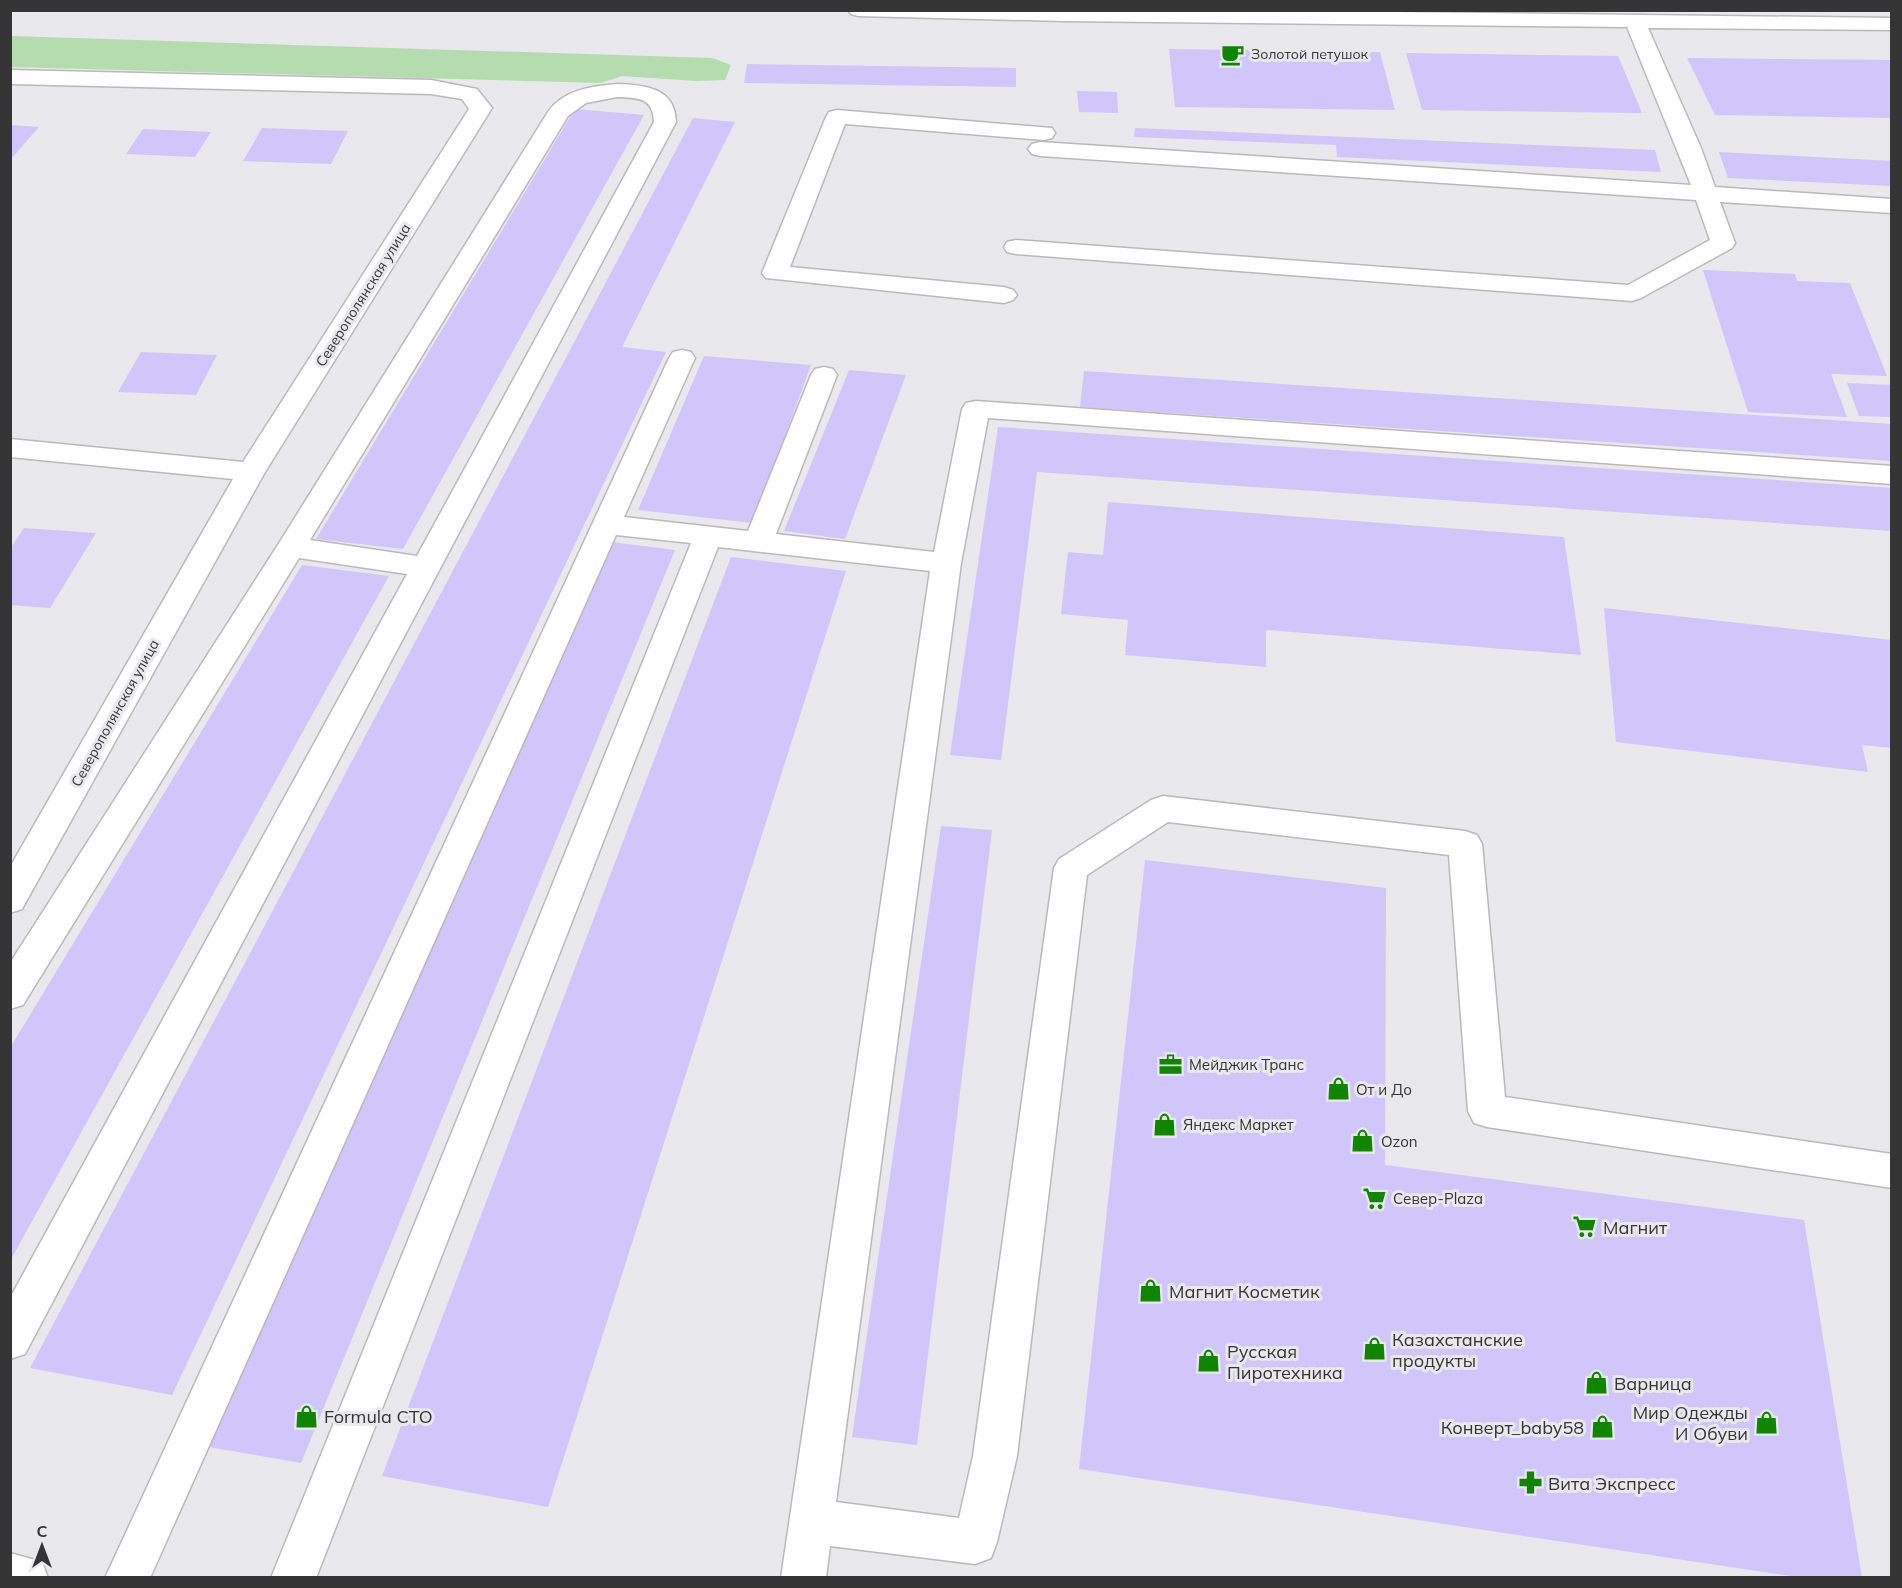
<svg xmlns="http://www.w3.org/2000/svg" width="1902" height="1588" font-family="Mulish,sans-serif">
<rect width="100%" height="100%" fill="#e9e8ec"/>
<path fill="#b4dcaf" d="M11,36L712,58L731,65L725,80L696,81L622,76L601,83L11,67Z"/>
<path fill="#d0c6f9" d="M1169,49L1380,52L1395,110L1175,107Z
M1406,53L1618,56L1642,113L1422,110Z
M1687,58L1892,60V118L1715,115Z
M747,64L1016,68V87L744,83Z
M1077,91L1117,92L1118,113L1079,112Z
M575,109L644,115L403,549L316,539Z
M693,118L735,122L622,347L666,352L172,1395L30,1368Z
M10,125L39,127L10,160Z
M262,128L348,131L331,164L243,161Z
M1135,128L1655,150L1661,172L1337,157L1336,145L1134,137Z
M143,129L211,132L195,157L126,154Z
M1719,152L1892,161V186L1728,178Z
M1703,270L1795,274L1797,281L1850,283L1887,376L1831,374L1847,417L1748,412Z
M141,352L217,355L196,395L118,392Z
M704,356L811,365L753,523L638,510Z
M849,370L906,375L845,539L784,531Z
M1084,371L1892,424V461L1080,407Z
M1847,383L1892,385V417L1859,416Z
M998,427L1892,488V531L1037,472L1001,760L950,755Z
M1108,502L1564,537L1581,655L1266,630V667L1125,655L1128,620L1061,614L1068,552L1103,555Z
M24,528L96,533L50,608L10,605V549Z
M611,542L675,550L301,1463L209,1447Z
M731,557L846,571L548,1507L382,1476Z
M302,565L389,576L10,1261V1048Z
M1604,608L1892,640V748L1862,745L1868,772L1616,742Z
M941,826L992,830L917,1445L852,1437Z
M1145,860L1386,888L1385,1165L1804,1220L1862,1578H1804L1079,1469Z"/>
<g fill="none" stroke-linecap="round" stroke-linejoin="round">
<defs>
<path id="minor" d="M848,10H1231L1892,18V30L1648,28L1701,148L1715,187L1892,199V213L1720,202L1735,243L1732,248L1641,298L1632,301L1016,254L1007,252L1004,247L1007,242L1016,240L1628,285L1710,240L1696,200L1040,156L1032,154L1028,149L1032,144L1040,142L1691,185L1627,27L1063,21L858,16L851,14Z
M10,70L431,80L477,89L492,108L265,472L22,909L10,913V867L233,479L10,457V439L243,462L469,109L462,99L431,94L10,84Z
M617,84C646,85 675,88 676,122L25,1354L10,1359V1298L407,574L299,558L23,1005L10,1009V963L281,540L548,112C563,90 592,86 617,84ZM617,97C638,98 653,97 654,122L417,556L310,540L568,116L586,103Z
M837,110L1052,128L1055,133L1052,138L1044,140L845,124L790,267L1004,287L1013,290L1017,295L1013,300L1004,303L766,278L762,273L826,117L829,112Z
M682,350L691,352L695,358L624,517L748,531L811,375L815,369L824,367L833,369L837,375L776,534L934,552L962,409L966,403L976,401L1892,466V484L988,418L961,563L836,1502L959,1518L973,1456L1054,868L1059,859L1151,800L1163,796L1465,831L1477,835L1482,844L1505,1097L1892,1154V1188L1487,1127L1474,1123L1468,1111L1449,855L1168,822L1087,875L1017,1456L997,1542L991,1558L975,1564L830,1546L826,1578H781L930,571L718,547L316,1578H271L691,543L616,535L150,1578H105L669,358L673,352Z
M10,1553L42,1562L48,1578H10Z"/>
</defs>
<use href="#minor" stroke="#b9b8bb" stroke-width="3"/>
<use href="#minor" fill="#fff" fill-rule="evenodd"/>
</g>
<defs>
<symbol id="cafe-bare" viewBox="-9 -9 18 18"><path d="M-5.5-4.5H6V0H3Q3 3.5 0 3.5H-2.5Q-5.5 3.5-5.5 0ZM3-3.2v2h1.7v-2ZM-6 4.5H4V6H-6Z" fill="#108500" stroke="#e9e8ec" stroke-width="2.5" paint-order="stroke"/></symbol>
<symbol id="office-bare" viewBox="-9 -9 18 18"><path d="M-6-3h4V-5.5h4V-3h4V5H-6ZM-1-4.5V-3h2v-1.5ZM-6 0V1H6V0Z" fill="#108500" stroke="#e9e8ec" stroke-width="2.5" paint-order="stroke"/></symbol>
<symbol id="shop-bare" viewBox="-9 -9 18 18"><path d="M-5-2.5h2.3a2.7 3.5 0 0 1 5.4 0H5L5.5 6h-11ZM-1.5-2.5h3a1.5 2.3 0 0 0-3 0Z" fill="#108500" stroke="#e9e8ec" stroke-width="2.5" paint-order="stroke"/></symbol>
<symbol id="supermarket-bare" viewBox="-9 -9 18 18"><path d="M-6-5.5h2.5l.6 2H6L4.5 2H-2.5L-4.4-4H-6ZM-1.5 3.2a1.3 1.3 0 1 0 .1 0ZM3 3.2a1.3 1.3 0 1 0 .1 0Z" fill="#108500" stroke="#e9e8ec" stroke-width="2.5" paint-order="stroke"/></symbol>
<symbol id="pharmacy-bare" viewBox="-9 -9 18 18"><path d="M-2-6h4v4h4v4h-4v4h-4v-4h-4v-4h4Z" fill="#108500" stroke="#e9e8ec" stroke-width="2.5" paint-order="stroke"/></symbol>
</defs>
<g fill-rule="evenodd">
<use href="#cafe-bare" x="1216" y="38" width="33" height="33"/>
<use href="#office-bare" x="1154" y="1048" width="33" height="33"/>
<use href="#shop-bare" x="1322" y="1072" width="33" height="33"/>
<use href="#shop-bare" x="1148" y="1108" width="33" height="33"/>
<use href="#shop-bare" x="1346" y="1124" width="33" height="33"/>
<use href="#supermarket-bare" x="1358" y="1182" width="33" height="33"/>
<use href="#supermarket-bare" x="1568" y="1210" width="33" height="33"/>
<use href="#shop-bare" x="1134" y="1274" width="33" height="33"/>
<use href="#shop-bare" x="1358" y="1332" width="33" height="33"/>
<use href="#shop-bare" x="1192" y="1344" width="33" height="33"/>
<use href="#shop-bare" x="1580" y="1366" width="33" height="33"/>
<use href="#shop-bare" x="290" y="1400" width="33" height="33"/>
<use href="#shop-bare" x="1750" y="1406" width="33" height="33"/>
<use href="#shop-bare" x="1586" y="1410" width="33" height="33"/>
<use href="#pharmacy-bare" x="1514" y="1466" width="33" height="33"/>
</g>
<g text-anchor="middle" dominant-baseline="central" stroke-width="6" stroke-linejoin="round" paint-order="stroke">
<g font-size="14" fill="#353536" stroke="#e9e8ec" text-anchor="start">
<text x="1251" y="54">Золотой петушок</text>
</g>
<g font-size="14" fill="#353536" stroke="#e9e8ec">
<text transform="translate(363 295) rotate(-58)">Северополянская улица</text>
<text transform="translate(115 713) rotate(-61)">Северополянская улица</text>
</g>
<g font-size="15" fill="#353536" stroke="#e9e8ec" text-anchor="start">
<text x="1189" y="1064">Мейджик Транс</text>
<text x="1356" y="1089">От и До</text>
<text x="1183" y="1124">Яндекс Маркет</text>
<text x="1381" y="1141">Ozon</text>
<text x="1393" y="1198">Север-Plaza</text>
</g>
<g font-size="18" fill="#353536" stroke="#e9e8ec" text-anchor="start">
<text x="1603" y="1227">Магнит</text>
<text x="1169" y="1291">Магнит Косметик</text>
<text x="1392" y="1339">Казахстанские<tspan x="1392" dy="21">продукты</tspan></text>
<text x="1227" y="1351">Русская<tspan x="1227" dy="21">Пиротехника</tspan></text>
<text x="1614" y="1383">Варница</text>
<text x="1748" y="1412" text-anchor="end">Мир Одежды<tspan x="1748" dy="21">И Обуви</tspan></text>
<text x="324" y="1416">Formula СТО</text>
<text x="1584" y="1427" text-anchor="end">Конверт_baby58</text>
<text x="1548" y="1483">Вита Экспресс</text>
</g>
</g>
<rect width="1902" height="1588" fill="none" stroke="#353536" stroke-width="24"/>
<g transform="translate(42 1546)" stroke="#e9e8ec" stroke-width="4.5" paint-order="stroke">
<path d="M0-4.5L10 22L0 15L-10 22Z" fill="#353536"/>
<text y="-9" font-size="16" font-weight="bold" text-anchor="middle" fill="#353536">С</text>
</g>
</svg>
